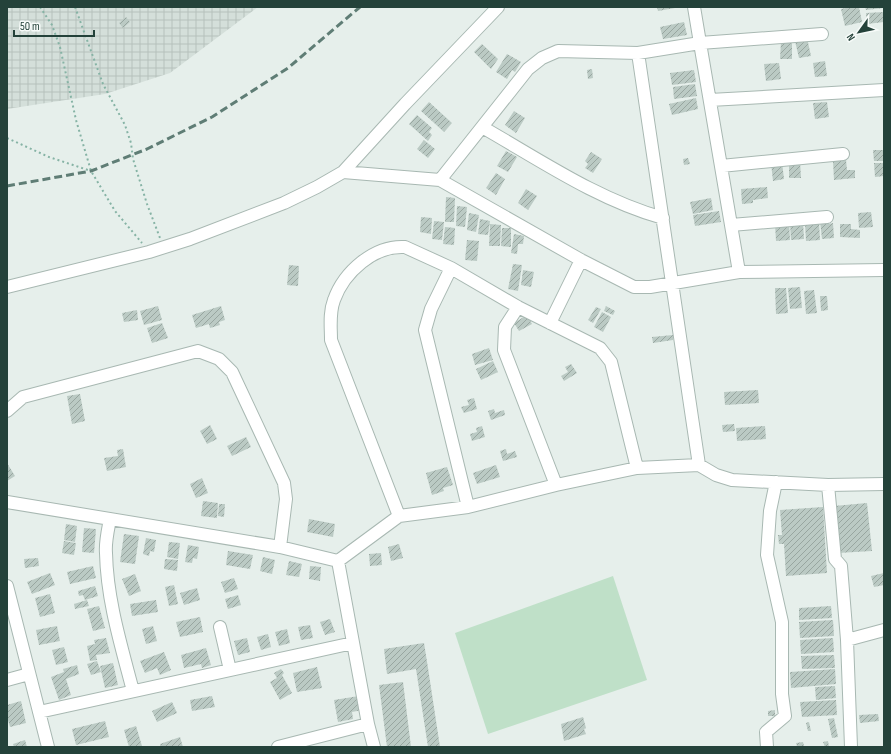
<svg xmlns="http://www.w3.org/2000/svg" width="891" height="754" font-family="'Sofia Sans Condensed',sans-serif">
<defs>
<pattern id="industrial-grid" width="8" height="8" patternUnits="userSpaceOnUse"><rect width="8" height="8" fill="#d4dfda"/><path d="M0 4h8M4 0v8" fill="none" stroke="#b6c1bc"/></pattern>
<pattern id="building-hatch" width="6" height="6" patternUnits="userSpaceOnUse"><rect width="6" height="6" fill="#bbcac4"/><path d="M-1 1l2-2M0 6l6-6M5 7l2-2" fill="none" stroke="#98a6a0"/></pattern>
</defs>
<rect width="100%" height="100%" fill="#e6efeb"/>
<path fill="url(#industrial-grid)" d="M7,7H258L170,73L105,94L7,109Z"/>
<path fill="#bfe0c8" d="M613,576L647,680L488,734L455,633Z"/>
<path fill="url(#building-hatch)" d="M657,7H675V8L658,11Z
M850,7H859L862,22L845,26L841,9Z
M865,7H884V8L866,10Z
M884,12V22L867,24L866,13Z
M126,17L130,22L123,28L119,23Z
M684,22L687,35L663,39L660,27Z
M807,38L811,56L799,58L795,41Z
M781,41L792,42V59H780Z
M482,44L498,59L491,69L474,52Z
M507,54L521,62L515,72L512,70L507,79L496,72Z
M825,61L827,76L815,77L813,63Z
M779,63L781,79L766,81L764,64Z
M592,69L593,78L588,79L587,70Z
M694,70L696,82L672,85L670,73Z
M695,84L697,96L674,99L673,87Z
M696,98L698,109L672,115L669,104Z
M429,102L452,123L444,132L421,111Z
M827,102L829,117L815,119L813,103Z
M514,111L525,118L516,133L505,125Z
M417,115L432,128L429,132L432,135L428,141L409,124Z
M424,140L435,149L428,158L417,149Z
M873,150H884V161H874Z
M506,151L517,157L508,172L497,166Z
M591,152L602,159L593,173L585,168L588,164L585,161Z
M688,158L690,164L684,165L683,159Z
M846,160L847,170H855V178L834,180L833,161Z
M789,161H800L801,178H789Z
M782,162L784,179L773,181L771,163Z
M874,163H884V176L875,177Z
M496,173L505,179L496,195L486,188Z
M767,187L768,198L753,200V203L742,204L741,189Z
M526,189L537,196L528,210L518,203Z
M446,197L455,198L454,222H445Z
M711,198L713,210L693,214L690,202Z
M457,206L467,207L465,227L456,226Z
M719,211L721,222L695,226L693,215Z
M871,212L873,227L859,228L858,213Z
M469,213L479,215L476,232L467,230Z
M421,217L432,218L431,234L420,232Z
M480,219L490,221L488,235L478,234Z
M434,221L444,222L442,240L432,239Z
M820,221H829V224L833,223L834,238L822,239Z
M803,222L804,239L791,240L790,223Z
M819,222L820,240L806,241L805,223Z
M789,223L790,240L776,241L775,224Z
M490,224L501,225L500,246H489Z
M840,224H851V229L860,230V238L840,237Z
M445,227L455,228L454,245L443,244Z
M502,228H511V247L501,246Z
M514,234L524,236L523,244H518L517,254L511,253Z
M467,240L479,241L477,261L465,260Z
M513,264L522,265L518,291L508,289Z
M289,265L299,266L298,286L287,285Z
M523,270L534,272L531,287L521,285Z
M800,287L802,308L790,309L788,288Z
M775,288H786L788,313L776,314Z
M814,290L817,313L806,314L804,291Z
M820,296H827L828,310L821,311Z
M158,306L162,320L144,325L140,311Z
M221,306L225,320L219,322L220,325L210,328L209,324L196,328L192,315Z
M606,306L615,311L613,315L604,311Z
M596,307L601,309L593,323L588,320Z
M137,310L138,320L124,322L122,313Z
M602,312L611,317L603,332L594,327Z
M527,315L532,324L519,331L514,323Z
M162,323L168,338L152,343L147,328Z
M673,335V340L653,343L652,337Z
M489,348L493,360L475,365L472,354Z
M493,361L498,372L481,380L476,369Z
M571,364L577,373L564,381L561,376L568,372L565,367Z
M758,390L759,403L725,405L724,392Z
M80,394L85,421L72,424L67,396Z
M474,398L477,409L464,413L461,407L469,405L467,400Z
M494,409L495,413L504,410L505,415L491,420L488,411Z
M734,424L735,431L723,432L722,425Z
M210,425L217,439L207,444L200,431Z
M482,426L485,437L472,441L470,434L477,432L476,428Z
M765,426L766,439L737,441L736,428Z
M246,437L251,447L232,456L227,446Z
M123,449L126,467L107,471L104,458L118,456L117,450Z
M506,449L507,454L515,451L517,457L503,461L500,451Z
M7,463L15,476L7,481Z
M496,465L500,477L477,484L473,473Z
M447,467L453,485L443,488L444,491L432,495L426,473Z
M202,478L208,493L196,498L190,484Z
M203,501L218,503L217,518L201,516Z
M867,503L872,551L838,553L834,506Z
M219,504H225L224,517L218,516Z
M823,507L827,573L786,576L784,544H779L778,535H782L780,510Z
M309,519L335,524L333,537L307,532Z
M66,524L77,526L75,542L64,540Z
M84,528L96,529L94,553L82,552Z
M124,534L139,536L135,564L120,562Z
M146,538L156,540L154,552L150,551L149,556L143,554Z
M64,541L76,543L74,555L62,553Z
M169,542L180,543L178,559L167,557Z
M399,544L403,558L391,561L388,547Z
M188,545L199,547L197,559L193,558L192,563L185,562Z
M228,551L253,555L250,569L226,565Z
M381,553L382,565L370,566L369,554Z
M263,557L275,560L272,574L260,571Z
M38,558L39,566L25,568L24,559Z
M165,559L178,560L177,571L164,569Z
M289,561L302,564L299,577L286,575Z
M93,566L96,578L70,584L67,572Z
M310,566L321,567L320,581L309,579Z
M50,573L55,585L32,594L27,582Z
M884,573V585L874,587L871,576Z
M135,574L141,591L129,596L122,579Z
M234,578L238,589L225,593L221,582Z
M174,585L178,604L169,606L165,587Z
M95,586L98,596L85,600L83,595L79,596L78,591Z
M197,588L200,600L184,605L180,593Z
M50,594L55,613L40,617L35,598Z
M238,595L241,605L228,609L225,599Z
M87,600L89,606L75,609L74,604Z
M156,600L158,612L132,616L130,604Z
M99,606L105,628L93,631L87,609Z
M831,606L832,618L799,620V608Z
M200,617L203,632L180,637L176,622Z
M330,619L335,632L325,635L320,622Z
M833,620L834,636L800,638L799,622Z
M310,625L313,638L301,640L298,627Z
M57,626L60,641L39,645L36,630Z
M153,626L157,641L146,644L142,629Z
M287,629L290,643L279,646L275,632Z
M268,634L271,647L261,650L257,637Z
M106,638L110,653L96,655L97,660L90,661L87,646L95,644L94,640Z
M247,638L250,652L238,655L234,641Z
M833,638L834,652L801,654L800,640Z
M424,643L428,668L440,747H428L416,669L387,674L384,649Z
M64,647L68,662L56,665L52,650Z
M206,648L211,665L202,668L201,664L184,668L181,655Z
M164,652L171,670L160,675L157,668L145,673L140,661Z
M834,655L835,668L802,669L801,656Z
M97,661L101,672L91,675L87,664Z
M113,663L118,685L105,688L100,666Z
M77,665L79,674L66,679L71,695L59,700L51,677L64,672L63,669Z
M317,667L322,688L297,692L293,673Z
M281,669L284,673L282,675L292,693L280,700L270,682L277,678L274,673Z
M835,669L836,684L791,688L790,672Z
M403,682L411,747H387L379,685Z
M835,686L836,698L816,700L815,687Z
M212,696L215,707L192,711L190,700Z
M359,696L362,710L352,712L353,719L338,722L334,700Z
M836,700L837,715L802,717L800,702Z
M21,701L26,723L10,727L7,717V705Z
M172,702L177,713L157,722L152,711Z
M775,710V716H768V711Z
M878,714L879,721L860,723L859,715Z
M583,717L586,728L584,729L586,734L564,741L561,724Z
M834,718L838,737L832,738L828,719Z
M105,721L109,737L76,745L72,729Z
M809,722L811,731H808L806,723Z
M136,726L142,746L129,747L124,730Z
M180,737L183,747H161L160,744Z
M25,740L27,747H14L13,744Z
M828,741L829,747H825L823,742Z
M803,742L804,746H797L796,743Z"/>
<g fill="none" stroke-linecap="round" stroke-linejoin="round">
<defs>
<path id="minor" d="M694,7L700,43L822,34
M700,43L739,272L650,287H634L581,260L440,180L528,69L542,58L558,51L638,53Z
M638,53L699,465L716,475L732,480L828,485L884,484
M710,100L884,90
M482,127C540,160 598,200 663,218
M721,166L843,154
M343,172L440,180
M731,225L827,217
M451,268L431,309L425,330L468,507
M739,272L884,270
M7,287L149,252L190,239L284,203L317,187L343,172L405,104L498,7
M518,307L505,327L504,350L556,485
M550,323L581,260
M7,411L23,397L198,351L219,359L232,372L284,483L286,499L280,547
M828,485L835,559L841,566L847,640L851,747
M7,502L280,547L338,561
M399,516L331,340C331,327 329,313 334,300C344,272 374,245 405,247L451,268L518,307L600,348L611,362L637,468
M110,519C108,530 105,542 106,553C107,600 121,645 133,691
M7,586L48,747
M220,627L230,670
M847,640L884,630
M7,680L29,674
M39,712L353,643
M278,747L368,724
M374,747L368,724L338,561L399,516L468,507L556,485L637,468L699,465
M767,747L766,732L785,716L782,694V622L767,555L770,511L776,482"/>
</defs>
<use href="#minor" stroke="#a8b8b2" stroke-width="14"/>
<path stroke="#86b3a5" stroke-width="2" stroke-dasharray="2 3" stroke-linecap="butt" d="M40,7L52,25L60,47L76,120L91,171L115,211L142,243
M75,7L103,84L125,125L131,143L133,159L147,204L160,238
M7,138L49,157L91,171"/>
<use href="#minor" stroke="#fff" stroke-width="12"/>
<path stroke="#5f7d75" stroke-width="3" stroke-dasharray="8 4" stroke-linecap="butt" d="M7,186L91,171L147,149L212,117L288,68L360,7"/>
</g>
<rect width="891" height="754" fill="none" stroke="#24423a" stroke-width="16"/>
<g transform="translate(859 32) rotate(237)" stroke="#f7fbf9" stroke-width="3" paint-order="stroke">
<path d="M0-3L7 15L0 10L-7 15Z" fill="#24423a"/>
<text y="-6" font-size="11" font-weight="bold" text-anchor="middle" fill="#24423a">N</text>
</g>
<path d="M14 30v6h80v-6" fill="none" stroke="#24423a" stroke-width="2"/>
<text x="20" y="30" font-size="12" fill="#24423a" stroke="#f7fbf9" stroke-width="3" paint-order="stroke">50 m</text>
</svg>
